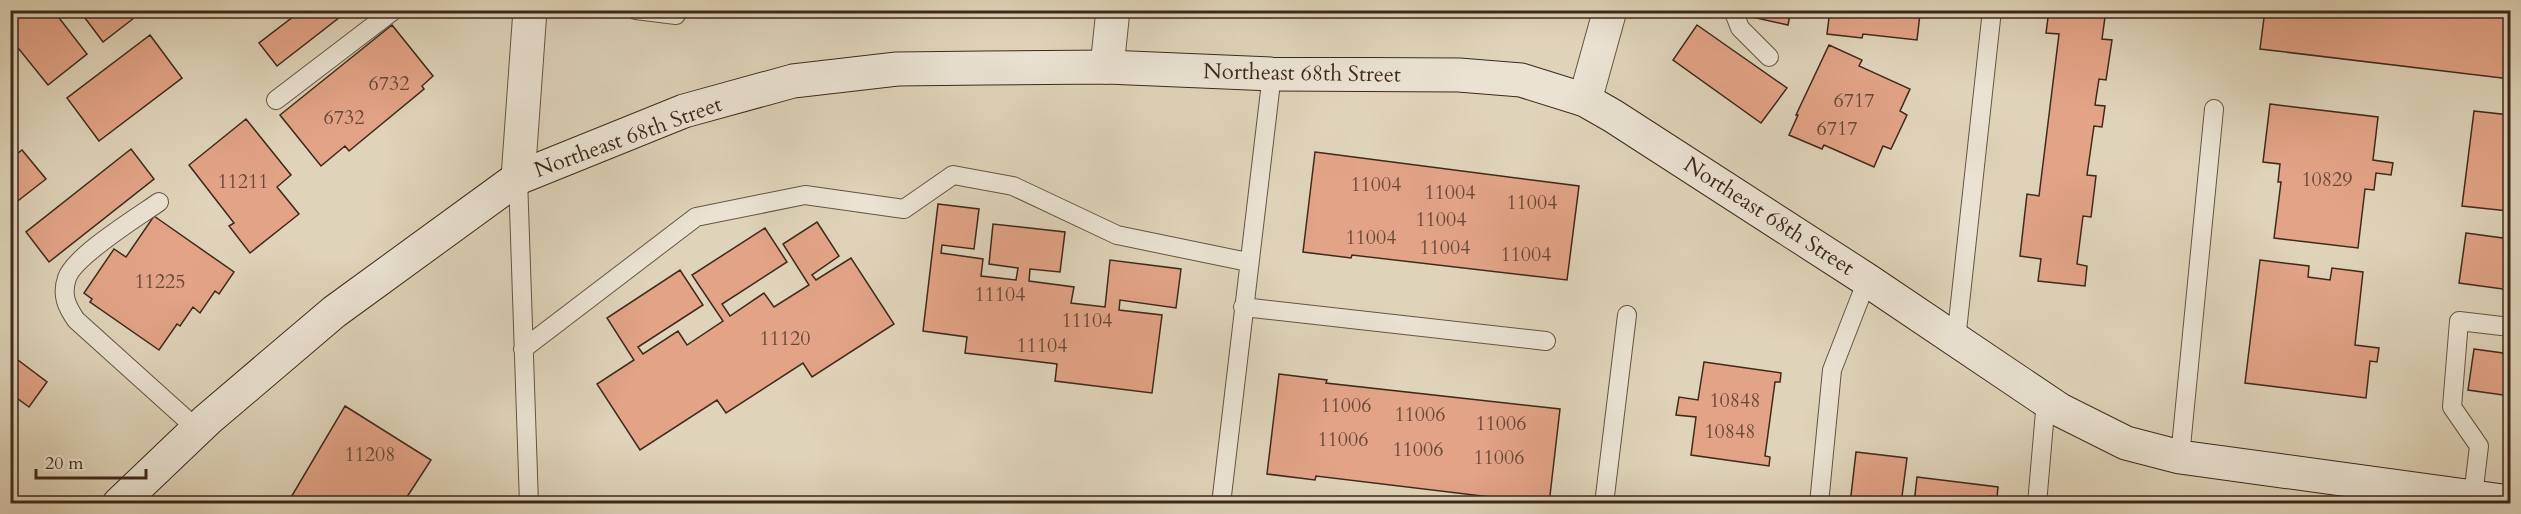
<svg xmlns="http://www.w3.org/2000/svg" width="2521" height="514" font-family="Cardo,serif">
<rect width="100%" height="100%" fill="#dfd3b9"/>
<filter id="stains"><feTurbulence type="fractalNoise" baseFrequency=".00333" numOctaves="4"/><feColorMatrix values="0 0 0 0 .2 0 0 0 0 .09 0 0 0 0 .02 0 0 0 .5 -.17"/></filter>
<radialGradient id="worn" r=".72"><stop offset=".6" stop-color="#630" stop-opacity="0"/><stop offset="1" stop-color="#630" stop-opacity=".3"/></radialGradient>
<path fill="#e2a386" stroke="#3f291b" stroke-width="1.5" d="M10,10H53L87,54L48,85L10,38Z
M79,10H142L143,11L103,42Z
M302,10H349L277,66L259,43Z
M1748,10H1791L1788,25L1747,16Z
M1830,10H1926V15L1920,14L1917,40L1863,34L1862,38L1827,34Z
M2049,10H2106L2102,39L2112,40L2106,80L2099,79L2095,105L2105,106L2102,127L2094,126L2087,175L2096,176L2091,217L2083,216L2077,264L2087,266L2085,286L2038,281L2041,259L2020,256L2027,194L2039,196L2059,34L2046,33Z
M2265,10H2510V79L2260,49Z
M392,25L433,76L422,86L424,89L349,151L345,146L321,166L280,115Z
M1697,25L1787,88L1761,123L1673,60Z
M150,35L182,78L99,141L67,98Z
M1829,45L1862,60L1859,66L1910,89L1900,111L1907,115L1891,149L1883,146L1874,167L1824,145L1822,149L1789,135L1798,115H1796Z
M2270,104L2378,117L2373,160L2393,163L2391,175L2376,173L2374,190L2365,189L2358,248L2274,238L2281,182H2278L2280,164L2263,162Z
M2474,111L2510,115V197L2508,211L2462,206Z
M246,119L291,175L277,187L299,214L250,253L229,226L234,223L189,165Z
M131,149L154,179L49,262L26,232Z
M22,150L46,179L10,207V159Z
M1315,152L1579,186L1567,280L1352,255L1351,258L1303,252Z
M938,204L979,209L974,249L942,245L941,253L983,259L981,276L1016,280L1018,268L989,264L993,224L1065,232L1060,272L1030,269L1029,281L1074,287L1071,303L1105,307L1110,260L1181,269L1176,308L1120,300L1119,310L1162,315L1152,393L1055,381L1057,364L965,353L967,337L923,331Z
M154,216L234,272L219,294L215,291L200,313L193,307L180,326L177,324L159,350L90,302L92,299L84,293L114,249L126,257Z
M817,222L839,256L812,275L816,280L851,258L894,324L812,377L803,363L726,413L717,400L640,450L597,384L634,360L607,318L680,270L703,305L638,347L643,354L678,331L687,345L723,321L692,275L765,228L787,262L722,304L730,316L764,293L774,307L809,285L783,244Z
M2466,233L2510,239V290L2459,283Z
M2260,260L2309,266L2308,277L2330,280L2332,268L2363,272L2355,345L2379,348L2377,362L2370,361L2366,398L2245,383Z
M2474,349L2510,354V396L2468,390Z
M10,354L47,382L29,407L10,393Z
M1704,362L1781,373L1780,382H1775L1765,456L1770,457L1769,466L1691,455L1696,417L1676,415L1679,397L1698,400Z
M1279,374L1327,380L1326,383L1560,409L1549,504L1316,476L1315,480L1267,474Z
M345,406L431,460L405,500L402,499L399,504H287Z
M1856,452L1907,458L1901,504H1850Z
M1917,477L1998,487L1997,497L1990,496L1989,504H1914Z"/>
<g fill="none" stroke-linecap="round" stroke-linejoin="round">
<defs>
<path id="lane" d="M636,10L676,15
M1733,10L1740,28L1769,57
M276,100L394,10
M518,178L529,504
M159,202C139,216 74,256 67,278C61,295 67,307 76,320L197,429
M1243,307L1546,341
M1956,340L1992,10
M523,349L696,217L805,195L904,209L953,175L1013,186L1117,235L1248,262
M2180,457L2214,109
M2473,496L2479,446L2452,407L2459,321L2510,327
M1221,504L1272,74
M1604,504L1627,315
M1819,504L1832,370L1867,280
M2037,504L2046,400"/>
<path id="street" d="M1107,67L1113,10
M1585,100L1610,10
M518,178L530,10"/>
<path id="secondary" d="M119,504L207,420L334,312L518,178L684,111L793,81L897,69L986,68L1107,67L1272,74L1459,75L1521,80L1585,100L1613,116L1867,280L2060,410L2126,443L2180,457L2510,502"/>
</defs>
<use href="#lane" stroke="#675442" stroke-width="20"/>
<use href="#street" stroke="#675442" stroke-width="35"/>
<use href="#secondary" stroke="#3f291b" stroke-width="35"/>
<use href="#lane" stroke="#eae2d2" stroke-width="18"/>
<use href="#street" stroke="#eae2d2" stroke-width="33"/>
<use href="#secondary" stroke="#eae2d2" stroke-width="33"/>
</g>
<g text-anchor="middle" dominant-baseline="central" stroke-width="6" stroke-linejoin="round" paint-order="stroke">
<g font-size="20" fill="#684836">
<text x="389" y="83">6732</text>
<text x="1854" y="100">6717</text>
<text x="344" y="117">6732</text>
<text x="1837" y="128">6717</text>
<text x="2327" y="179">10829</text>
<text x="243" y="181">11211</text>
<text x="1376" y="184">11004</text>
<text x="1450" y="192">11004</text>
<text x="1532" y="202">11004</text>
<text x="1441" y="219">11004</text>
<text x="1371" y="237">11004</text>
<text x="1445" y="247">11004</text>
<text x="1526" y="254">11004</text>
<text x="160" y="281">11225</text>
<text x="1000" y="294">11104</text>
<text x="1087" y="320">11104</text>
<text x="785" y="338">11120</text>
<text x="1042" y="345">11104</text>
<text x="1735" y="400">10848</text>
<text x="1346" y="405">11006</text>
<text x="1420" y="414">11006</text>
<text x="1501" y="423">11006</text>
<text x="1730" y="431">10848</text>
<text x="1343" y="439">11006</text>
<text x="1418" y="449">11006</text>
<text x="370" y="454">11208</text>
<text x="1499" y="457">11006</text>
</g>
<g font-size="22" fill="#3f291b" stroke="#eae2d2">
<text transform="translate(1302 73) rotate(1)">Northeast 68th Street</text>
<text transform="translate(628 137) rotate(-20)">Northeast 68th Street</text>
<text transform="translate(1769 216) rotate(33)">Northeast 68th Street</text>
</g>
</g>
<rect width="2521" height="514" fill="none" stroke="#dfd3b9" stroke-width="36"/>
<rect x="12" y="12" width="2497" height="490" fill="none" stroke="#3f291b" stroke-width="3"/>
<rect x="18" y="18" width="2485" height="478" fill="none" stroke="#3f291b" stroke-width="1.5"/>
<path d="M36 469v9h110v-9" fill="none" stroke="#3f291b" stroke-width="3"/>
<text x="45" y="469" font-size="18" fill="#3f291b" stroke="#eae2d2" stroke-width="4.5" paint-order="stroke">20 m</text>
<rect width="100%" height="100%" filter="url(#stains)"/>
<rect width="100%" height="100%" fill="url(#worn)"/>
</svg>
